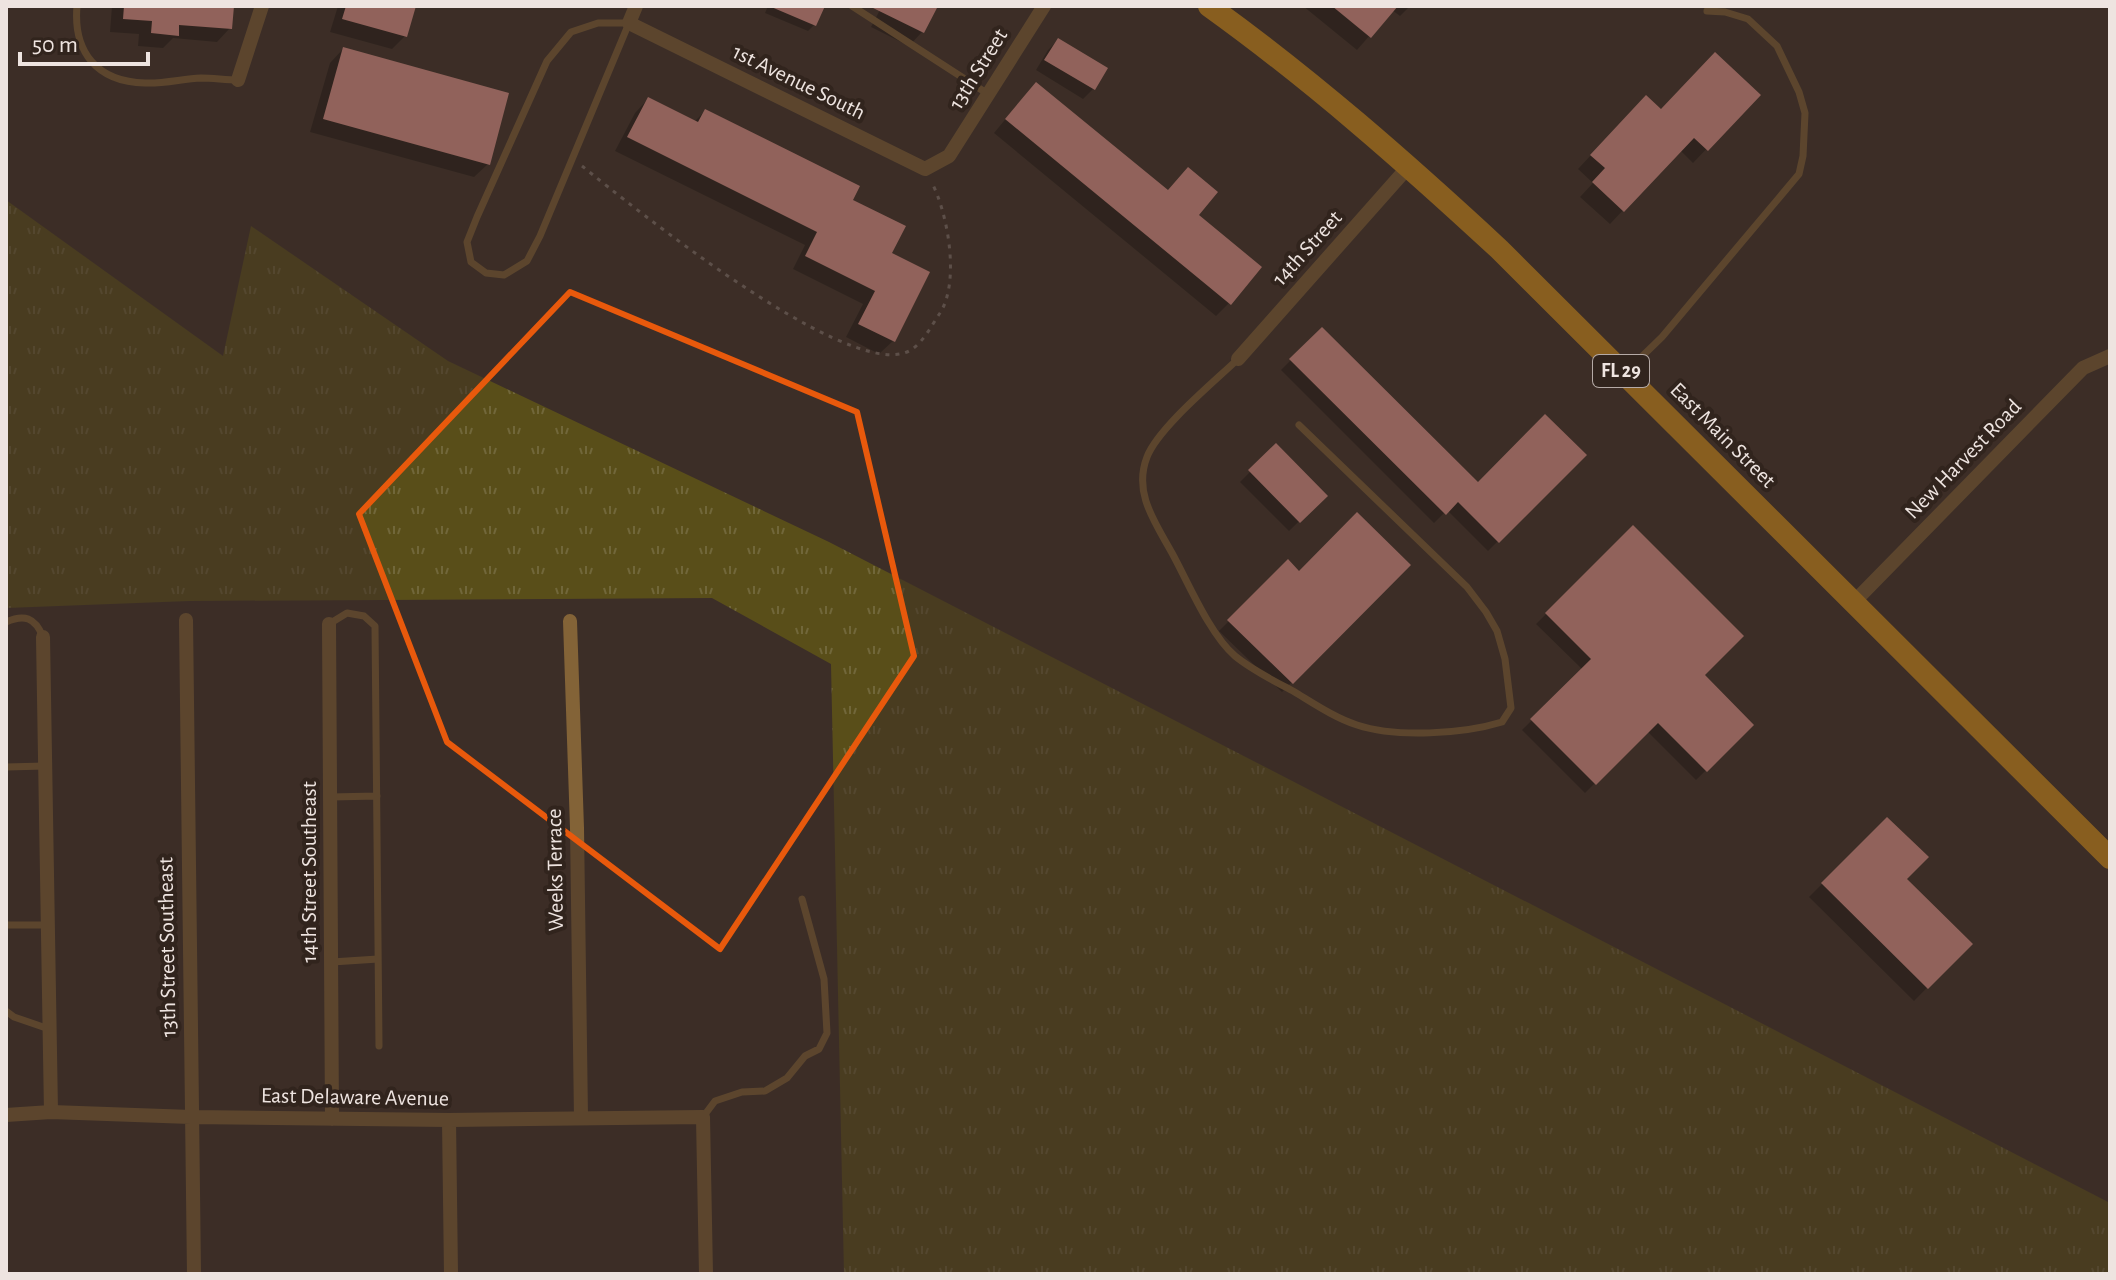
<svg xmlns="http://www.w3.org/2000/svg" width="2116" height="1280" font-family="'Alegreya Sans',sans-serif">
<defs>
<pattern id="grass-tufts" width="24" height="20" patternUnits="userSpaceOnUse" patternTransform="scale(2)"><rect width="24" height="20" fill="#594e19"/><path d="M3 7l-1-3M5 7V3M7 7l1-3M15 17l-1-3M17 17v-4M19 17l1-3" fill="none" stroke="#71673a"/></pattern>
</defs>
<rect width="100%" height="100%" fill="#3c2e27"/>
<path fill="url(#grass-tufts)" d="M6,200L223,356L251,226L448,361L829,542L2110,1203V1274H844L831,664L712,598L189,601L6,608Z"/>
<path fill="#0007" d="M112,6H232L230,28L217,42L173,38L163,48L138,46L139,34L110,32Z
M338,6H414L405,36L392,49L330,32Z
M768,6H820L814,25L808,31L765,13Z
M882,6H936L922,32L909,46L871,27Z
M1303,6H1410L1400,16L1392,10L1357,50Z
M2108,6H2110V35H2109Z
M1058,40L1093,89L1083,99L1036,70L1048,50Z
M343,49L488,164L474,177L310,132L330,63Z
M1758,95L1693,163L1680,150L1610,224L1580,197L1593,183L1578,169L1632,111L1660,112Z
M1023,98L1196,215L1229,303L1216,316L994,133Z
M648,99L694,122L705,111L850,201L890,254L893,341L879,354L846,337L863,304L793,269L805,245L615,151L635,113Z
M1322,329L1478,485L1584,455L1488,551L1447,510L1434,523L1281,370Z
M1276,446L1325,496L1289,531L1240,482Z
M1633,528L1702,675L1752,725L1696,780L1647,731L1585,793L1522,730L1583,670L1536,624Z
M1288,562L1299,573L1408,565L1282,692L1219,631Z
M1887,819L1904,879L1970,944L1914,1001L1809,897Z"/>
<path fill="#f8a29b" d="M124,6H234L232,29L179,25V36L151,33L152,21L123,19Z
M346,6H416L407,37L342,19Z
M769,6H825L816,26Z
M869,6H938L924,33Z
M1332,6H1398L1371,38Z
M1058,38L1108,68L1095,90L1044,60Z
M343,47L509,93L490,165L323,119Z
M1715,52L1761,95L1708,151L1694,138L1624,212L1592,182L1605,168L1590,155L1646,95L1661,109Z
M1036,82L1168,190L1188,167L1218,192L1199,215L1262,267L1231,305L1005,119Z
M648,97L698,122L705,109L860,186L853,200L906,226L892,253L930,272L895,342L858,324L875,291L805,256L817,232L627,137Z
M1322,327L1478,482L1545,414L1587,455L1499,543L1458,502L1446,515L1289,359Z
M1276,443L1328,496L1300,523L1248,470Z
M1357,512L1411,565L1293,684L1227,620L1288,559L1299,571Z
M1633,525L1744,636L1705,675L1754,725L1707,772L1658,723L1596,785L1530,719L1591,659L1545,613Z
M1887,817L1929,857L1907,879L1973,944L1928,989L1821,883Z"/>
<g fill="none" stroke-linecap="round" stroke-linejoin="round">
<path stroke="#857873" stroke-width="3" stroke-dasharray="4 6" stroke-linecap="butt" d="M582,166C635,209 839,373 904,353C921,348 931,326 940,313C960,282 948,214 932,183"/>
<path stroke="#836337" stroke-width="7" d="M77,6C73,52 97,82 145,83C163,84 182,79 201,78C213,78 226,80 238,80
M852,6L988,94
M598,23H629L540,236L527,261L504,275L486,273L471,262L467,242L477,217L547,61L571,32Z
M1238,359C1214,382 1158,428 1147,457C1133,493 1155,522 1172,553C1188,582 1210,635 1235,656C1252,670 1274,681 1293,691C1313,703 1335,718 1357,725C1396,738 1463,734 1502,722L1511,708L1505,659L1497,631L1486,612L1467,587L1299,425
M1626,372L1662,337L1799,174L1803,156L1805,113L1799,92L1777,46L1748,19L1725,12L1707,11
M6,622C24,614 35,617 43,637
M329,624L347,613L364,616L375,626L379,1046
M6,767L45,766
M331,797L377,796
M6,925H48
M332,962L378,959
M6,1011L14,1017L49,1029
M703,1117L715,1101L742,1092L765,1091L787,1078L805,1056L819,1049L827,1033L824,979L802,899"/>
<path stroke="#836337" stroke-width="14" d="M636,6L629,23L925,169L949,156L1044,6
M238,80L262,6
M1238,359L1409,166
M1854,602L2083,368L2110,356
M186,620L194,1274
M570,621L577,828L581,1118
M329,624L332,1119
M43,637L51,1112
M6,1115L51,1112L191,1117L449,1120L703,1117L706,1274
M449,1120L451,1274"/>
<path stroke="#e49a18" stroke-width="22" d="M1209,6C1312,80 1406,163 1499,249L2110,858"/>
</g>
<path d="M0 0H2116V1280H0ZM570,292L857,412L914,656L720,949L447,742L359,514Z" fill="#3c2e27" fill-opacity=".55" fill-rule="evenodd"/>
<path fill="none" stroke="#e8590c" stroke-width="6" stroke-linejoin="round" d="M570,292L857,412L914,656L720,949L447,742L359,514Z"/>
<g text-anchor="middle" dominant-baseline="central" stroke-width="8" stroke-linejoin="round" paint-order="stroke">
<rect fill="#31241d" stroke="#b5aaa6" stroke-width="2" x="1593" y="355" width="56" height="32" rx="6"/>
<g font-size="20" font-weight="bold" fill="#eee4e0">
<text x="1621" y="371">FL 29</text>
</g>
<g font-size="22" fill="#eee4e0" stroke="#31241d">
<text transform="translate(978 69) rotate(-58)">13th Street</text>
<text transform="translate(799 82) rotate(26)">1st Avenue South</text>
<text transform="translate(1307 248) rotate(-48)">14th Street</text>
<text transform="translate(1723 435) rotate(45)">East Main Street</text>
<text transform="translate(1963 459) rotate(-46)">New Harvest Road</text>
<text transform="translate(555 870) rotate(-91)">Weeks Terrace</text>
<text transform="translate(309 872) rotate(-90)">14th Street Southeast</text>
<text transform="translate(167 947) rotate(-91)">13th Street Southeast</text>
<text transform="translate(355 1097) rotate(1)">East Delaware Avenue</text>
</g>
</g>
<rect width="2116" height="1280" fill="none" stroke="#eee4e0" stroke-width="16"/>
<path d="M20 52v12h128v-12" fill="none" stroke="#eee4e0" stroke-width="4"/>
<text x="32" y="52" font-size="24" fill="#eee4e0" stroke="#31241d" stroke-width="6" paint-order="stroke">50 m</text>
</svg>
